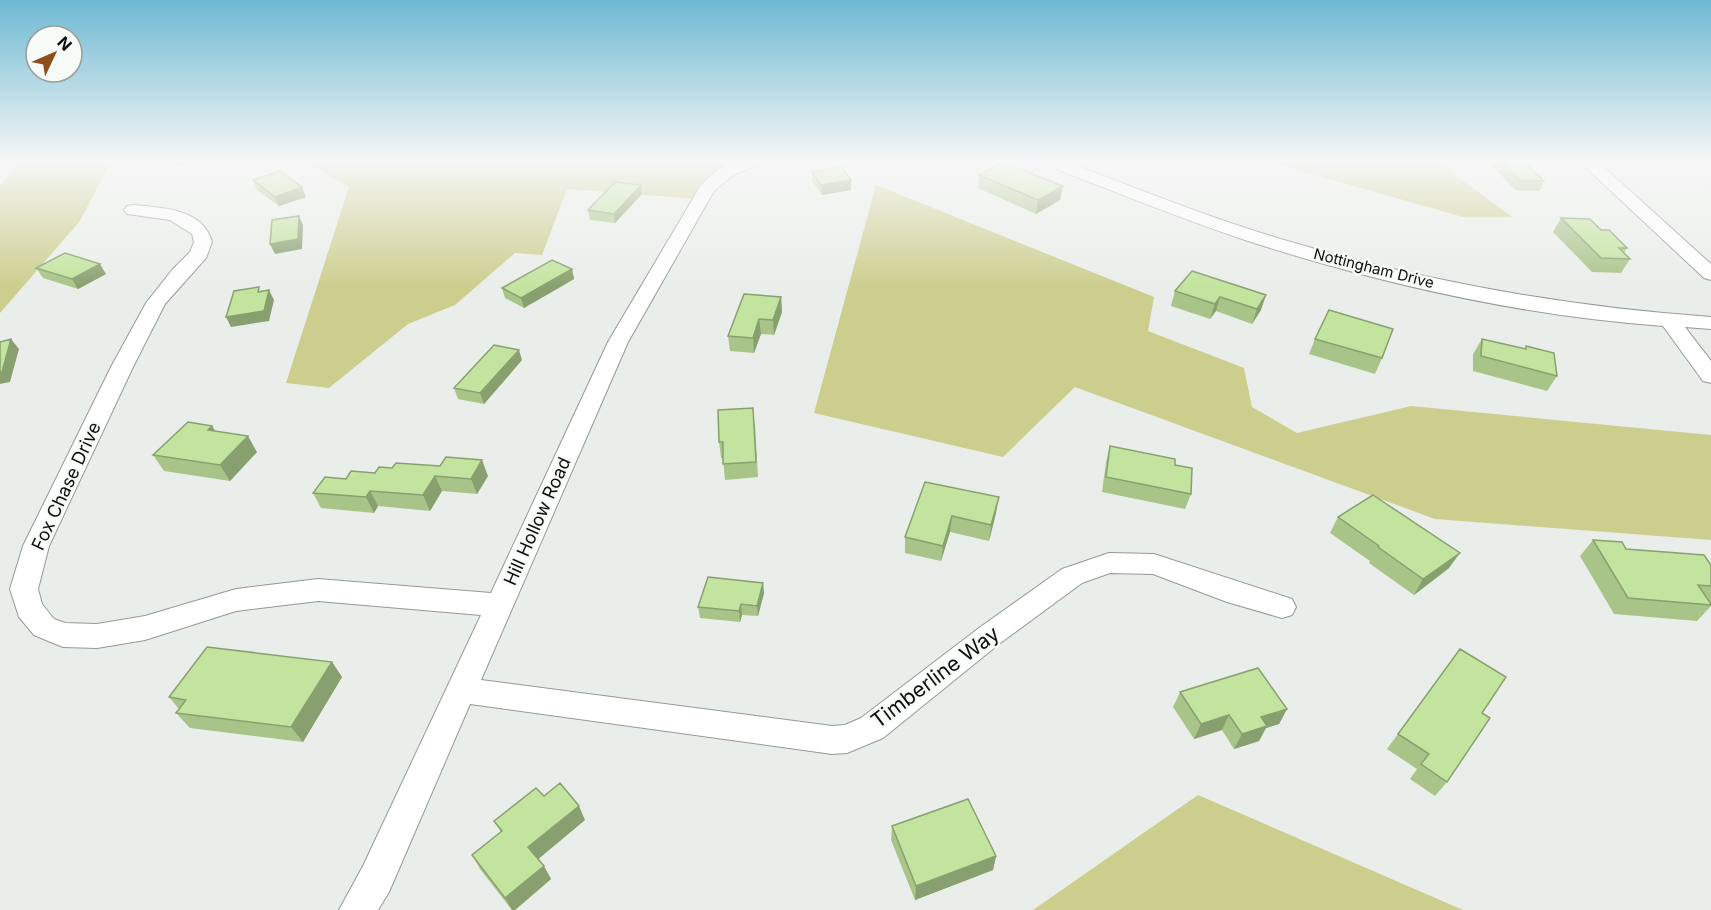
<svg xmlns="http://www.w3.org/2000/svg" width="1711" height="910" font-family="Inter,sans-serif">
<rect width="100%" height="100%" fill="#eaeeea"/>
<path fill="#ccce8e" d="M21,161H111L80,221L0,313V185Z
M304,161H723L735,167L699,199L567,189L542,255L515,253L455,305L408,324L329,388L286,383L349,187Z
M1266,161H1436L1512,217H1463Z
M876,185L1154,297L1148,331L1244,368L1252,407L1297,433L1411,406L1711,435V540L1435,519L1075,387L1003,457L814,413Z
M1198,795L1463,910H1033Z"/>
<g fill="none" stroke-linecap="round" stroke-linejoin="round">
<defs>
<path id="minor" d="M736,161H761L759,164L733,175L714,191L628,342L481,680L832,726L845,725L861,718L979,628L1062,569L1109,553L1154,554L1292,599L1296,607L1292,615L1282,618L1227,602L1153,574L1110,573L1082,583L999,644L883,738L847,753L832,754L470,704L389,892L378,910H339L363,866L481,615L318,601L236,611L145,640L97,648L63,647L53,643L34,635L19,617L10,589L23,546L111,367L146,303L172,270L190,252L194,242L192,234L170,220L127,214L124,210L127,206L133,205C162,208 203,208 212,242L206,258L165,304L133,367L49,546L38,589L42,604L54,619L65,623L97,624L145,616L236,589L318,579L491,593L608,342L701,185L716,171Z
M1041,161H1064C1139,189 1214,220 1291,242C1428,282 1568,307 1711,317V329L1685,327L1711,361V383L1703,381L1663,326C1524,316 1381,284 1248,241C1179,218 1111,190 1043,164Z
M1579,161H1597L1711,264V280L1704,278Z"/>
</defs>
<use href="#minor" stroke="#959995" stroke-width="2"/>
<use href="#minor" fill="#fff" fill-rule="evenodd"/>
</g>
<path fill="#a8c488" d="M155,161H192L182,166Z
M1487,161H1523L1544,181L1539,191L1515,190Z
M812,172L851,180V190L822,195L812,181Z
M979,175L1060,200L1036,214L978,188Z
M253,180L306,197L279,206L257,190Z
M642,194L615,223L590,220L588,210Z
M1561,218L1601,230L1627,248L1624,253L1630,259L1621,273L1592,272L1553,232Z
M36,268L106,274L78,289L43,278Z
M572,269L574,279L524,308L505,298L502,288Z
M1192,271L1261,310L1252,324L1216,311L1210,319L1171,306L1175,291Z
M781,297L782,312L774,335L761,334L754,353L730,351L728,336Z
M1315,339L1382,358L1375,374L1309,354Z
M1482,339L1524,349L1526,346L1557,376L1547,391L1473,371V354Z
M522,360L484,404L458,399L454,388Z
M755,423L758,477L725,480L723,458H721L719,442Z
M1110,446L1191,494L1185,509L1102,492L1106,462Z
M257,452L230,481L164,471L153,455Z
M375,473L488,476L477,494L442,491L430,511L378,506L374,513L321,508L313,493L346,479Z
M925,482L996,513L989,541L950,532L941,561L905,553V537Z
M1338,517L1449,568L1414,595L1369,563L1370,561L1330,533Z
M1593,540L1626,549L1711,565V606L1697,621L1614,614L1580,556Z
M763,583L764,593L758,616L742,615L740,622L700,618L698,607Z
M1460,649L1482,713L1447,782L1435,796L1410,779L1417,769L1387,749Z
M332,662L342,677L303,742L190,728L176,713L179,709L169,697Z
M1180,692L1287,709L1279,724L1266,728L1259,741L1234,749L1222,730L1194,739L1173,707Z
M544,796L585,820L538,859L551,879L515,910H512L480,869L472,855L501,832L494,821Z
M892,826L996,856L993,870L915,900L891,840Z"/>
<path fill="#88a06f" d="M180,161H192L182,166Z
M851,180V190L822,195L821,185Z
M641,185L642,194L615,223L614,214Z
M1063,186L1060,200L1036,214L1038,200Z
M302,187L306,197L279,206L275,197Z
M299,216L303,225L302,249L275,254L270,244Z
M100,264L106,274L78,289L72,279Z
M572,269L574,279L524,308L521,298Z
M269,290L274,300L269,321L231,327L226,317Z
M1266,295L1261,310L1252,324L1257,309Z
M781,297L782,312L774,335L773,320Z
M1220,297L1216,311L1210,319L1215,304Z
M759,319L761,334L754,353L753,338Z
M11,339L19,349L10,382L0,384V372Z
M519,350L522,360L484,404L480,393Z
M212,426L222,441L208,430Z
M248,436L257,452L230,481L220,465Z
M482,460L488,476L477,494L471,479Z
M435,476L442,491L430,511L423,495Z
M370,491L378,506L374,513L366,497Z
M999,497L996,513L989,541L991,525Z
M952,516L950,532L941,561L943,546Z
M1460,553L1449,568L1414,595L1423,579Z
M763,583L764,593L758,616L757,606Z
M741,604L742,615L740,622L739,611Z
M332,662L342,677L303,742L291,727Z
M1287,709L1279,724L1266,728L1259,741L1234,749L1242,734L1261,717Z
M1229,715L1222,730L1194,739L1201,724Z
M579,806L585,820L536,861L528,847Z
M996,856L993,870L915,900L916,886Z
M544,866L551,879L515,910H512L505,898Z"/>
<path fill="#c3e49e" stroke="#88a06f" stroke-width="1.5" d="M1501,161H1523L1544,181H1520Z
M1003,162L1063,186L1038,200L979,175Z
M841,167L851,180L821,185L812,172Z
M280,171L302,187L275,197L253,180Z
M615,182L641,185L614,214L588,210Z
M299,216L298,239L270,244L272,220Z
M1561,218L1590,219L1601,230H1609L1627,248H1619L1630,259L1601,258Z
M65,253L100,264L72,279L36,268Z
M552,260L572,269L521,298L502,288Z
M1192,271L1266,295L1257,309L1220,297L1215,304L1175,291Z
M259,287L258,292L269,290L264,311L226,317L234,291Z
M744,294L781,297L773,320L759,319L753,338L728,336Z
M1329,310L1393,329L1382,358L1315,339Z
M11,339L2,372H0V342Z
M1482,339L1526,349V346L1554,353L1557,376L1481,356Z
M494,345L519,350L480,393L454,388Z
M753,408L756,462L723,464V442H719L718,410Z
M188,422L212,426L208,430L248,436L220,465L153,455Z
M1110,446L1175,459V465L1192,468L1191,494L1106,477Z
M446,457L482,460L471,479L435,476L423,495L370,491L366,497L313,493L325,477L346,479L351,471L375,473L379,467L392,468L396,463L440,466Z
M925,482L999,497L991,525L952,516L943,546L905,537Z
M1373,495L1460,553L1423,579L1378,547L1379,546L1338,517Z
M1593,540L1622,542L1626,549L1704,555L1711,565V586L1698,585L1711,604V605L1628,598Z
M708,577L763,583L757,606L741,604L739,611L698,607Z
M207,647L332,662L291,727L176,713L186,700L169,697Z
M1460,649L1506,677L1482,713L1490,718L1447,782L1421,764L1429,754L1398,734Z
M1258,668L1287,709L1261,717L1267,726L1242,734L1229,715L1201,724L1180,692Z
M560,783L579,806L528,847L544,866L505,898L472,855L502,831L494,821L536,788L544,796Z
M968,799L996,856L916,886L892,826Z"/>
<linearGradient id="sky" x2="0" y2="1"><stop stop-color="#6fb9d3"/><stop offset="0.56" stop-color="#f6f7f6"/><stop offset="1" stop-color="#f6f7f6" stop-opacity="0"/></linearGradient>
<rect width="1711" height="288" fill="url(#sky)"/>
<g text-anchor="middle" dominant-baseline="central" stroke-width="5" stroke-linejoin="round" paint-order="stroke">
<g font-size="15" fill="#0d0e0d" stroke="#f7fbf7">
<text transform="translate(1374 268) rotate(14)">Nottingham Drive</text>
</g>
<g font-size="18" fill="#0d0e0d" stroke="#f7fbf7">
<text transform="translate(66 486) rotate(-65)">Fox Chase Drive</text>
<text transform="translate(537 521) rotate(-66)">Hill Hollow Road</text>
</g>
<g font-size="21" fill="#0d0e0d" stroke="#f7fbf7">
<text transform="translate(935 677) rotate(-37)">Timberline Way</text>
</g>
</g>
<g transform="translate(54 54) rotate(46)"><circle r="28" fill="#f7fbf7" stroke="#999c99" stroke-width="1.5"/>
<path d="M0-4.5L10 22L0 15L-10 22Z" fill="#8f4d1b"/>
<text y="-9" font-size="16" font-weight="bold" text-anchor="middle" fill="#0d0e0d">N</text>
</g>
</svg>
